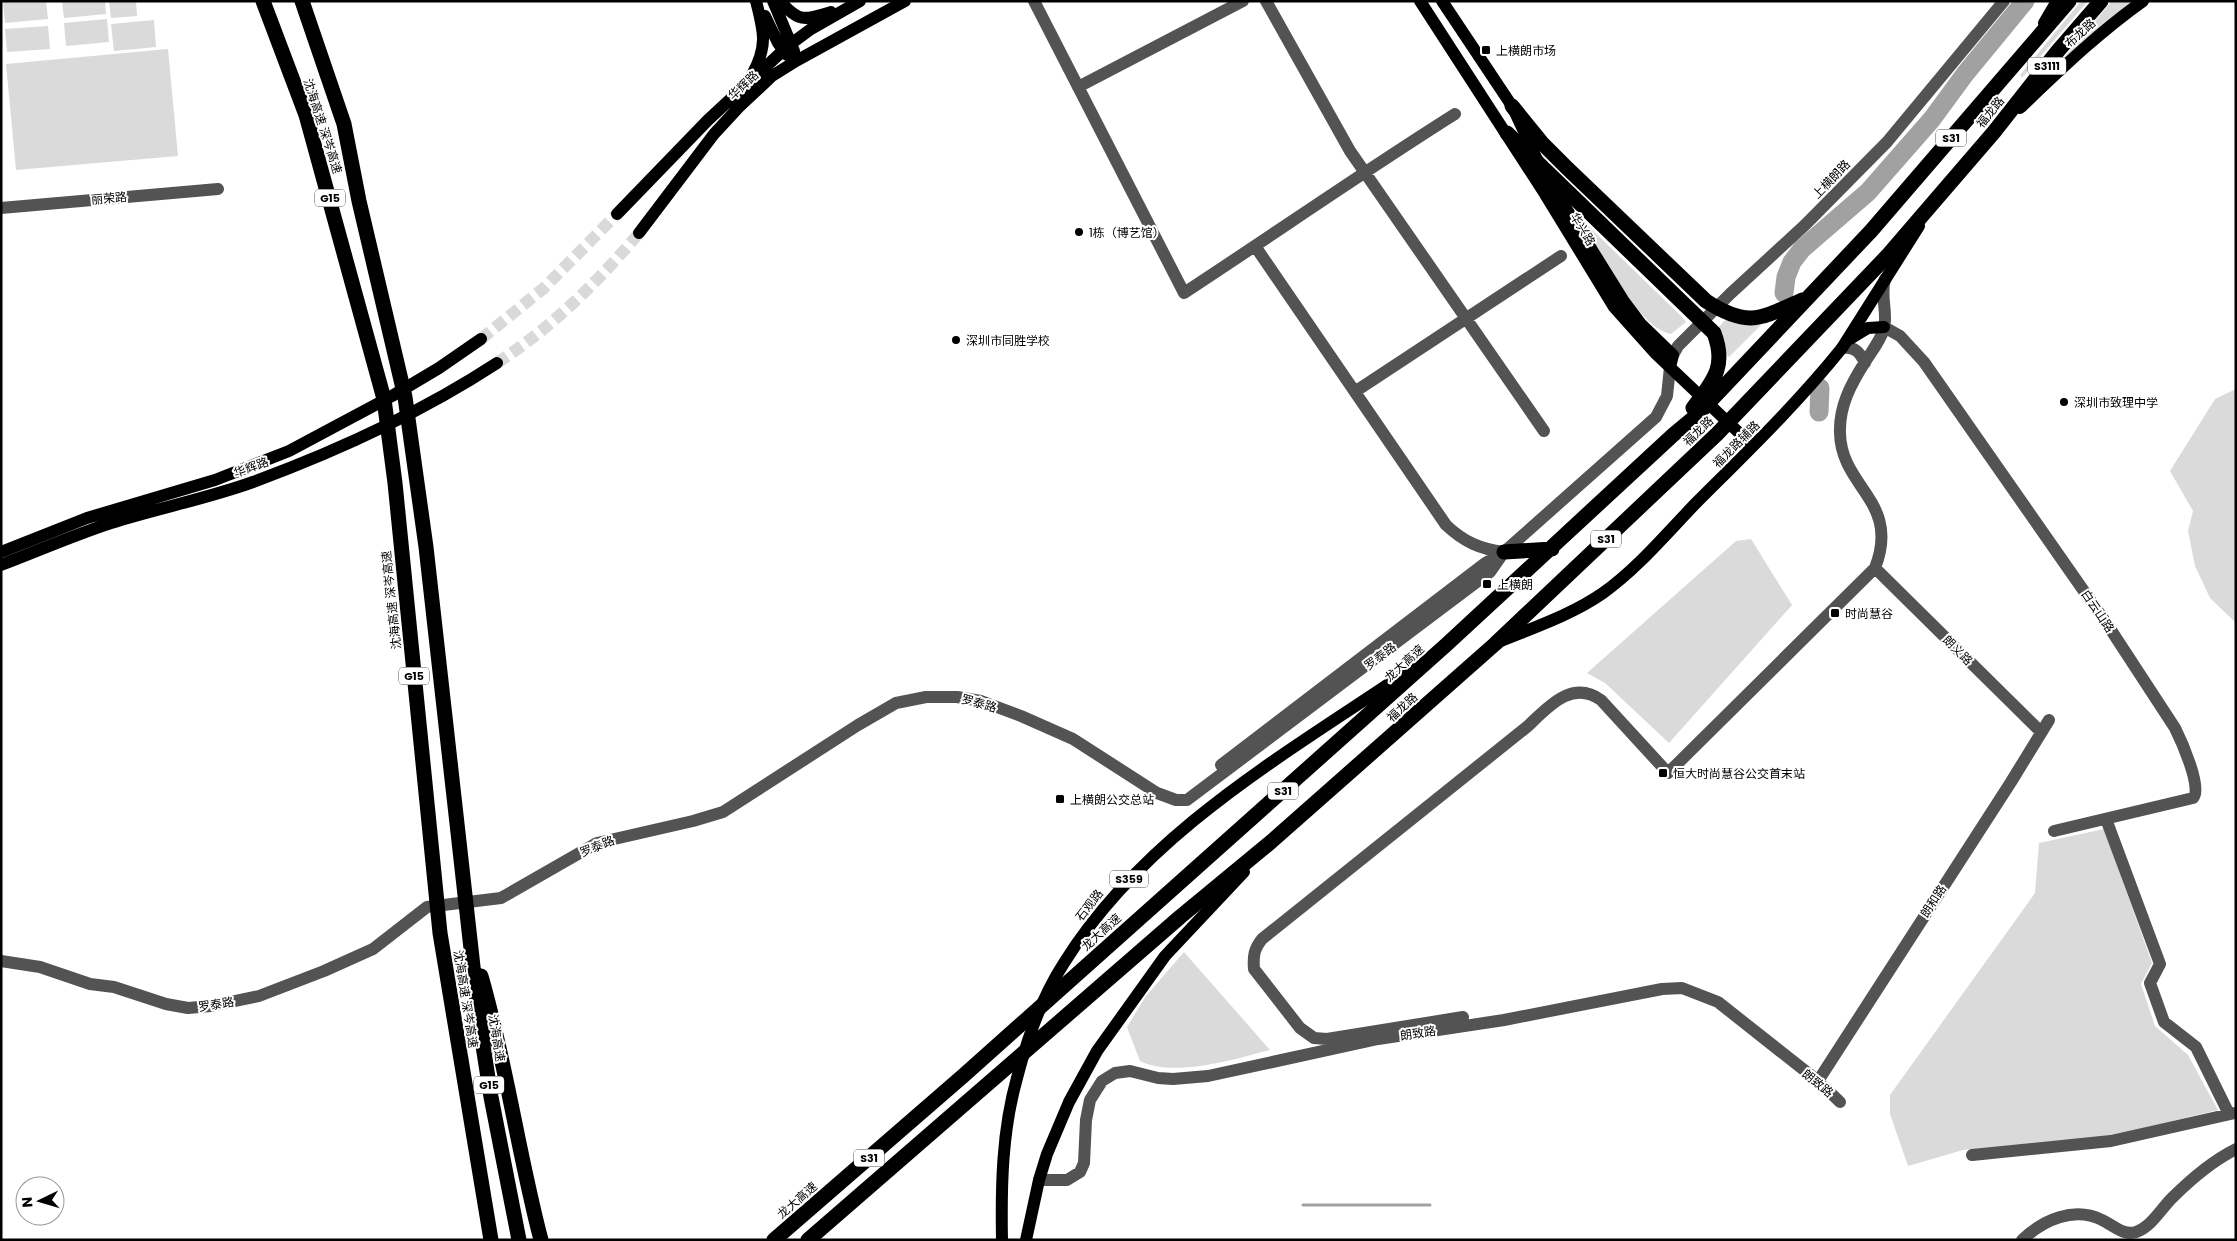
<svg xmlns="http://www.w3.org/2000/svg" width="2237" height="1241" font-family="Poppins,'Noto Sans SC',sans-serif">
<rect width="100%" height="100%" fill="#fff"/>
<path fill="#dadada" d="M3,1H46L48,19L5,23Z
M62,1H105L106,14L64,18Z
M109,1H136L137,16L111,18Z
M2081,1H2088L2022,78L2020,75Z
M2112,1H2136L2050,74Z
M107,19L109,42L66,46L64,23Z
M154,20L156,47L114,51L111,24Z
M48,26L50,49L7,52L5,29Z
M168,49L178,156L16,170L6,64Z
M1577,215L1681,316L1686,322L1671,334C1639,330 1594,243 1577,215Z
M1727,318L1759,323L1761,325L1729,357L1725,353L1718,328Z
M2236,389V623L2210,598L2195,566L2188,531L2193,511L2170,471L2215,399Z
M1751,539L1792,605L1669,743L1605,683L1587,673L1736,541Z
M2104,829L2152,963L2141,984L2155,1026L2188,1055L2218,1110L2110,1136L1963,1150L1908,1166L1890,1114V1095L2035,893L2039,843Z
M1184,952L1270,1050C1235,1059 1175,1078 1140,1061L1127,1027L1146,996Z"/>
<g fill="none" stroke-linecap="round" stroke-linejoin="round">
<path stroke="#a1a1a1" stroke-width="3" d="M1303,1205H1430"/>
<path stroke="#a1a1a1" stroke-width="19" d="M1784,293L1786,277L1792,262L1802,249L1868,192L1932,119L1965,74L2025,1
M1819,412L1820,388"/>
<path stroke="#d9d9d9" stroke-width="12" stroke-dasharray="12 6" stroke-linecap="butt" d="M481,339L544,288L617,214
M497,363C552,327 597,283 639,233"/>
<path stroke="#535353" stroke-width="12" d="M1034,1L1184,293C1274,234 1363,172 1455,114
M1266,1L1350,151L1544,431
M1078,87L1243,1
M1,208L218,189
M1255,246L1446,525C1464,542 1480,549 1504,552
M1884,327L1900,336L1924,362L2109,627L2175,728C2181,740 2203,789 2193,798L2054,831
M1842,348C1854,346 1860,352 1865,363
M1673,355L1678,346L1730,294L1805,225L1887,142L2004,1
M1356,391L1561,256
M1875,568L2041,732
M1221,765L1484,564L1504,552L1656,417L1667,396L1670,367
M2106,819L2160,964L2150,983L2164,1022L2196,1047L2229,1114
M1,961L40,967L90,984L114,987L166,1004L188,1008L211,1006L259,996L324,971L373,949L427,907L501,898L597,843L693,821L723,812L858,725L896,703L926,697H957L981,701L1021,716L1073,739L1157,793L1176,800H1187L1490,572L1504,552
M1463,1017L1327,1039L1314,1038L1300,1028L1254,969C1253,956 1254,949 1262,939L1528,726C1548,707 1572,679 1601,700L1668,773L1875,568C1901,501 1841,488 1840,433C1839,406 1851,384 1865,362C1872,351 1880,341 1884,329C1888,313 1880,296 1885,279
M1818,1081L2011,782L2049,720
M1972,1155L2111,1141L2235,1113
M1039,1180H1067L1080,1172L1084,1163L1086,1120L1090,1100L1102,1081L1115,1073L1130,1071L1158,1078L1173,1079L1208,1076L1378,1039L1504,1020L1662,989L1682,988L1718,1002L1818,1081L1840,1102
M2022,1240C2043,1220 2074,1206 2102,1220C2113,1225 2123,1236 2136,1232C2151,1227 2161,1209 2172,1198C2191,1179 2212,1161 2236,1149"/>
<path stroke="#000" stroke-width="12" d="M773,1L794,51
M780,1C799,23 805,20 831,12
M1420,1L1545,194L1614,307L1656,354L1753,446
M1442,1L1512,106L1541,168L1623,300L1641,324L1673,355L1670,367
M765,16L778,43L787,55
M2044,23L2057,1
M752,75C768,46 764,32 756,1
M2020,108C2060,70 2098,33 2143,1
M617,214L708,120L788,46L811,29L860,1
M639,233L714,134L739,107L772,76L796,61L905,1
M1850,339L1868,328L1884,327
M1,552L87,518L215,480L289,451L392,396L439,368L481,339
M1,565C38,551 74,535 111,523C158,508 206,499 253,482C337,451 422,412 497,363
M1501,641C1535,627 1573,614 1603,593C1637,569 1667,533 1696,503C1746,453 1797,404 1842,348L1919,226
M1002,1240C1001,1186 1002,1131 1017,1078C1027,1039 1042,997 1064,963C1146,832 1286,754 1411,669
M1026,1240L1039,1180L1047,1154L1069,1102L1097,1051L1165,956L1244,872"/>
<path stroke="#000" stroke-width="15" d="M263,1L306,115L384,399L395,483L440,933L491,1240
M302,1L344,124L359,201L405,397L426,547L479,1020L491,1097L519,1240
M1512,106L1542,143L1566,167L1706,301C1748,328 1760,319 1802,300
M1507,133L1714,333C1727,367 1713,381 1693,408
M1504,552L1552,549
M481,976C506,1062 518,1152 541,1240
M774,1240L963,1076L1446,645L1673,435L1697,415L1871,231L2069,1
M808,1240L1180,917L1272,841L1495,644L1717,434L1889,254L1994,132L2057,52L2101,1"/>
</g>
<g fill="#000" stroke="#fff" stroke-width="2">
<rect x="1481" y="45" width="10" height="10" rx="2.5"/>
<circle cx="1079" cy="232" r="5"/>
<circle cx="956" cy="340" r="5"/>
<circle cx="2064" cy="402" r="5"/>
<rect x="1482" y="579" width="10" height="10" rx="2.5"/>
<rect x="1830" y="608" width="10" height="10" rx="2.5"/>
<rect x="1658" y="768" width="10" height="10" rx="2.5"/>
<rect x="1055" y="794" width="10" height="10" rx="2.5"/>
</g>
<g text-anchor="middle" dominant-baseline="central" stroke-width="4" stroke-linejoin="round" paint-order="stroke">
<g fill="#fff" stroke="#4c4c4c" stroke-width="1">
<rect x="2028" y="57.5" width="38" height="17" rx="4"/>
<rect x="1936" y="129.5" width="30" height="17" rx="4"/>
<rect x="315" y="189.5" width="30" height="17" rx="4"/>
<rect x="1591" y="530.5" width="30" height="17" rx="4"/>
<rect x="399" y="667.5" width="30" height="17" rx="4"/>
<rect x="1268" y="782.5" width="30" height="17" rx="4"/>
<rect x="1110" y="870.5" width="38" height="17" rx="4"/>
<rect x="474" y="1076.5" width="30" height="17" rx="4"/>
<rect x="854" y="1149.5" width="30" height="17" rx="4"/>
</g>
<g font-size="11" font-weight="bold" fill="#000">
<text x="2047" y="66">S3111</text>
<text x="1951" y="138">S31</text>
<text x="330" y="198">G15</text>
<text x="1606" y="539">S31</text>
<text x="414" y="676">G15</text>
<text x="1283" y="791">S31</text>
<text x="1129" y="879">S359</text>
<text x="489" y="1085">G15</text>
<text x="869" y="1158">S31</text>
</g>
<g font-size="12" fill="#000" stroke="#fff">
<text transform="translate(2080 33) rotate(-42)">布龙路</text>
<text transform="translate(743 85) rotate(-43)">华辉路</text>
<text transform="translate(1990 112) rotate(-51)">福龙路</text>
<text transform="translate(323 126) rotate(72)">沈海高速 深岑高速</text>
<text transform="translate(1831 179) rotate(-46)">上横朗路</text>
<text transform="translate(109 198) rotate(-5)">丽荣路</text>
<text transform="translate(1583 229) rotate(59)">华兴路</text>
<text transform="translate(1698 431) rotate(-44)">福龙路</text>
<text transform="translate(1736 444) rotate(-45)">福龙路辅路</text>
<text transform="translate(251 467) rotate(-20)">华辉路</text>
<text transform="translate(391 600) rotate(-96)">沈海高速 深岑高速</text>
<text transform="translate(2098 611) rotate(56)">白云山路</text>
<text transform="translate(1958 650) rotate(45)">朗义路</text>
<text transform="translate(1380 656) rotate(-37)">罗泰路</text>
<text transform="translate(1404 663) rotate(-42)">龙大高速</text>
<text transform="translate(979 703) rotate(15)">罗泰路</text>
<text transform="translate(1402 707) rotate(-42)">福龙路</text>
<text transform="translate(597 846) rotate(-22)">罗泰路</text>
<text transform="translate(1933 901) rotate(-57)">朗和路</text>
<text transform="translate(1089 905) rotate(-52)">石观路</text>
<text transform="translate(1101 932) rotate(-42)">龙大高速</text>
<text transform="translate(466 999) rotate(81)">沈海高速 深岑高速</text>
<text transform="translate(216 1004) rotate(-9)">罗泰路</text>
<text transform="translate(1418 1033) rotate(-8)">朗致路</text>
<text transform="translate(497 1038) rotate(81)">沈海高速</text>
<text transform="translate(1818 1083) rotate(39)">朗致路</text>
<text transform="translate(797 1200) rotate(-41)">龙大高速</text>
</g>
<g font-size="12" fill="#000" stroke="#fff" text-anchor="start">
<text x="1496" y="50">上横朗市场</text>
<text x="1089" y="232">1栋（博艺馆）</text>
<text x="966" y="340">深圳市同胜学校</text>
<text x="2074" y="402">深圳市致理中学</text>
<text x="1497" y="584">上横朗</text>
<text x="1845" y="613">时尚慧谷</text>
<text x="1673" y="773">恒大时尚慧谷公交首末站</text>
<text x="1070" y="799">上横朗公交总站</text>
</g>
</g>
<rect width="2237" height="1241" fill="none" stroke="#000000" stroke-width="5"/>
<g transform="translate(40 1201) rotate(265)"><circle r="24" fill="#ffffff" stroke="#999999"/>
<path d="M0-4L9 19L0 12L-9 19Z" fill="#000000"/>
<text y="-8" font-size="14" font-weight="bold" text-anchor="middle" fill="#000000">N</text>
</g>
</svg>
